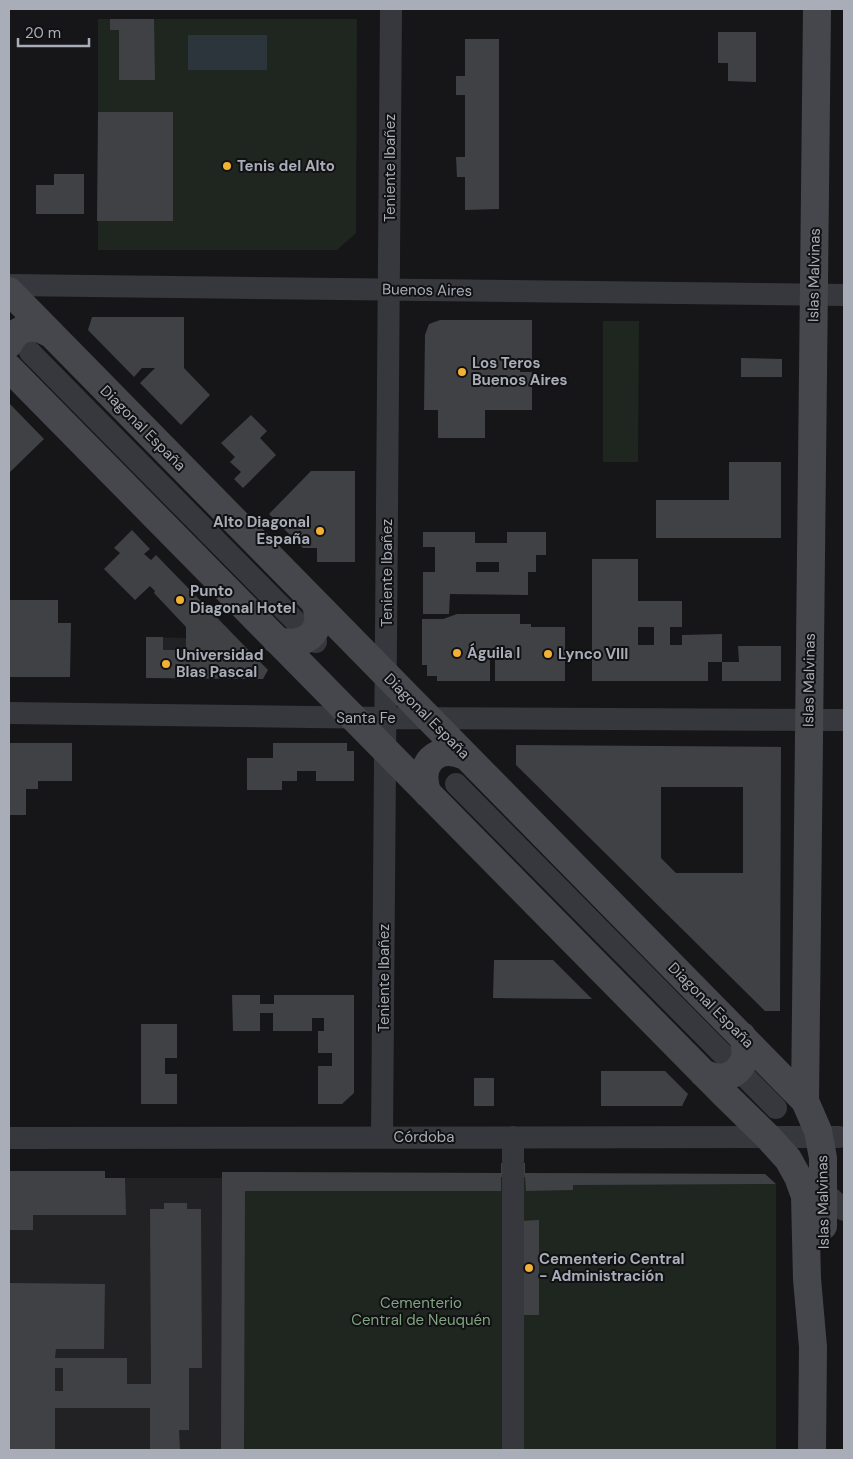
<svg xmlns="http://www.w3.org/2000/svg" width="853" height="1459" font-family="'DM Sans',sans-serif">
<rect width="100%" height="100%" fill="#161618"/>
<path fill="#222225" d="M146,637L186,638V678H146Z
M9,1171H105V1178H222L221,1450H9Z"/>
<path fill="#1e261f" d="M98,19H357L356,233L337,250H98Z
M603,321H639L638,462H603Z
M222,1172L501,1173V1177H525V1173L765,1174L776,1184V1450H221Z"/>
<path fill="#2c353c" d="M188,35H267V70H188Z"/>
<path fill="#404145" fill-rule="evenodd" d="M110,19H154L155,80H119V30H110Z
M718,32H756V82L728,81V63H718Z
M465,39H499V209L465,210V177H457L456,157H465V95H456V76H465Z
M98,112H173V221H97Z
M54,174H84V214H36V185H54Z
M92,317H184V368L210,395L181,425L140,383L155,368H142L134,377L88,330Z
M440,320H532V363H520V372H532V410H485V438H438V410H424L425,335L429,324Z
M741,358L782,359V377H741Z
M9,403L44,439L9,473Z
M251,415L267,431L260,438L276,455L243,488L234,479L241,472L230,462L235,457L221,443Z
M729,462H781V538H656V500H729Z
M311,471H355V562H317V548H303L269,514Z
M132,530L150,549L144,554L151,560L156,555L268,670L263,679L146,678V637H163V650H186V627L154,593L155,591L150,586L135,600L104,569L120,553L114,548Z
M423,532H475V543H507V532H546V555H536V572H528V595L450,594L449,614H423V572H435V547H423ZM476,562H499V572H476Z
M592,559H638V601H682V627H670V645H682V635L722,634V662H739L738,646H781V681H722V662H708V681H592ZM638,627H654V645H638Z
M9,600H58V623H71L70,677H9Z
M457,614H520V624H531V627H565V681H495V646L490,660V681H437V676H427V665H422V619H443Z
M9,743H72V781H38V789H26V815H9Z
M273,743H347V751H354V781H316V771H297V781H282V790H247V758H273Z
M516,745L781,747L780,1011H765L516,765ZM661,787H743V873H676L661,858Z
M494,960H553L592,999L493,998Z
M232,995H260V1004H274V995H354V1093L342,1104H318V1066H332V1053H318V1031H324V1018H312V1031H273V1013H260V1031H233Z
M141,1024H177V1058H165V1074H177V1104H141Z
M601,1071H665L688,1094L682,1106H601Z
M474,1078H494V1106H474Z
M501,1163H525V1173L765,1174L776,1184L573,1185V1190L526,1191L525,1177H501V1191H245L244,1450H221L222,1172L501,1173Z
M9,1171H105V1178H125L126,1215H33V1230H9Z
M164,1203H187V1209H201L202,1368H189V1430H179L180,1450H150V1408H55V1450H9V1283L105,1284L104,1349H56L55,1358H127V1384H151L150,1209H164ZM55,1368H63V1391H55Z
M539,1220V1315H520V1221Z"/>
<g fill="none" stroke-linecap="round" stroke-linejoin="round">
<path stroke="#37383d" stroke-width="22" d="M9,285L844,295
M30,352L316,642
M9,713L386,718L844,720
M456,784L776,1108
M382,1137L391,9
M513,1137V1450
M9,1138L839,1137
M814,1183L844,1210"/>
<path stroke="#45474d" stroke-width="28" d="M817,9L805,1101L818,1131L823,1158V1226
M9,291L805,1101
M9,344C17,326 33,324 49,333
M9,368L723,1093L768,1137L788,1159L798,1177L805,1196L807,1279L813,1347L812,1450
M276,640C303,650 327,632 315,603
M428,794C416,765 436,743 465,756
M703,1073C730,1087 754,1065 742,1036"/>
</g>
<g fill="#f2b134" stroke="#111113" stroke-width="2">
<circle cx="227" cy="166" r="5"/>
<circle cx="462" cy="372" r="5"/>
<circle cx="320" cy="531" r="5"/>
<circle cx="180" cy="600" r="5"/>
<circle cx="457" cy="653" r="5"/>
<circle cx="548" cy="654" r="5"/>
<circle cx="166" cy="664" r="5"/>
<circle cx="529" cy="1268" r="5"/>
</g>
<g text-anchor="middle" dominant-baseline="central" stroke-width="4" stroke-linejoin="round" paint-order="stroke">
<g font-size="15" font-weight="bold" fill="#a8adb8" stroke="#111113" text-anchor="start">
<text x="237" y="166">Tenis del Alto</text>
<text x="472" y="363">Los Teros<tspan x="472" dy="17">Buenos Aires</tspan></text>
<text x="310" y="522" text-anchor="end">Alto Diagonal<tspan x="310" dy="17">España</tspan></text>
<text x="190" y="591">Punto<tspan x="190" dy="17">Diagonal Hotel</tspan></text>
<text x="467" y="653">Águila I</text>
<text x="558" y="654">Lynco VIII</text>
<text x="176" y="655">Universidad<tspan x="176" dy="17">Blas Pascal</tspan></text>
<text x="539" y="1259">Cementerio Central<tspan x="539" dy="17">- Administración</tspan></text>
</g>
<g font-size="15" fill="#a8adb8" stroke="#111113">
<text transform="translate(390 168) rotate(-90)">Teniente Ibañez</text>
<text transform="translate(814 275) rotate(-89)">Islas Malvinas</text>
<text transform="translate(427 290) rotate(1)">Buenos Aires</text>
<text transform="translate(143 428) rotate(45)">Diagonal España</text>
<text transform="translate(387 573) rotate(-90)">Teniente Ibañez</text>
<text transform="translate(809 680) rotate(-89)">Islas Malvinas</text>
<text transform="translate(427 716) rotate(45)">Diagonal España</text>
<text x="366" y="718">Santa Fe</text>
<text transform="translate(384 978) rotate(-90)">Teniente Ibañez</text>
<text transform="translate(711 1005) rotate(45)">Diagonal España</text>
<text x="424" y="1137">Córdoba</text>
<text transform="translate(823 1202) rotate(-91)">Islas Malvinas</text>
</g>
<g font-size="15" fill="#7fa381" stroke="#111113">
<text x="421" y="1303">Cementerio<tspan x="421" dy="17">Central de Neuquén</tspan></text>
</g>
</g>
<rect width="853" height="1459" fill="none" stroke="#a8adb8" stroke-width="20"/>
<path d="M18 38v8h71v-8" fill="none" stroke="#a8adb8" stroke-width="2.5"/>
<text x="25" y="38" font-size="15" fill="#a8adb8" stroke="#111113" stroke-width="4" paint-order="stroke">20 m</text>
</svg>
